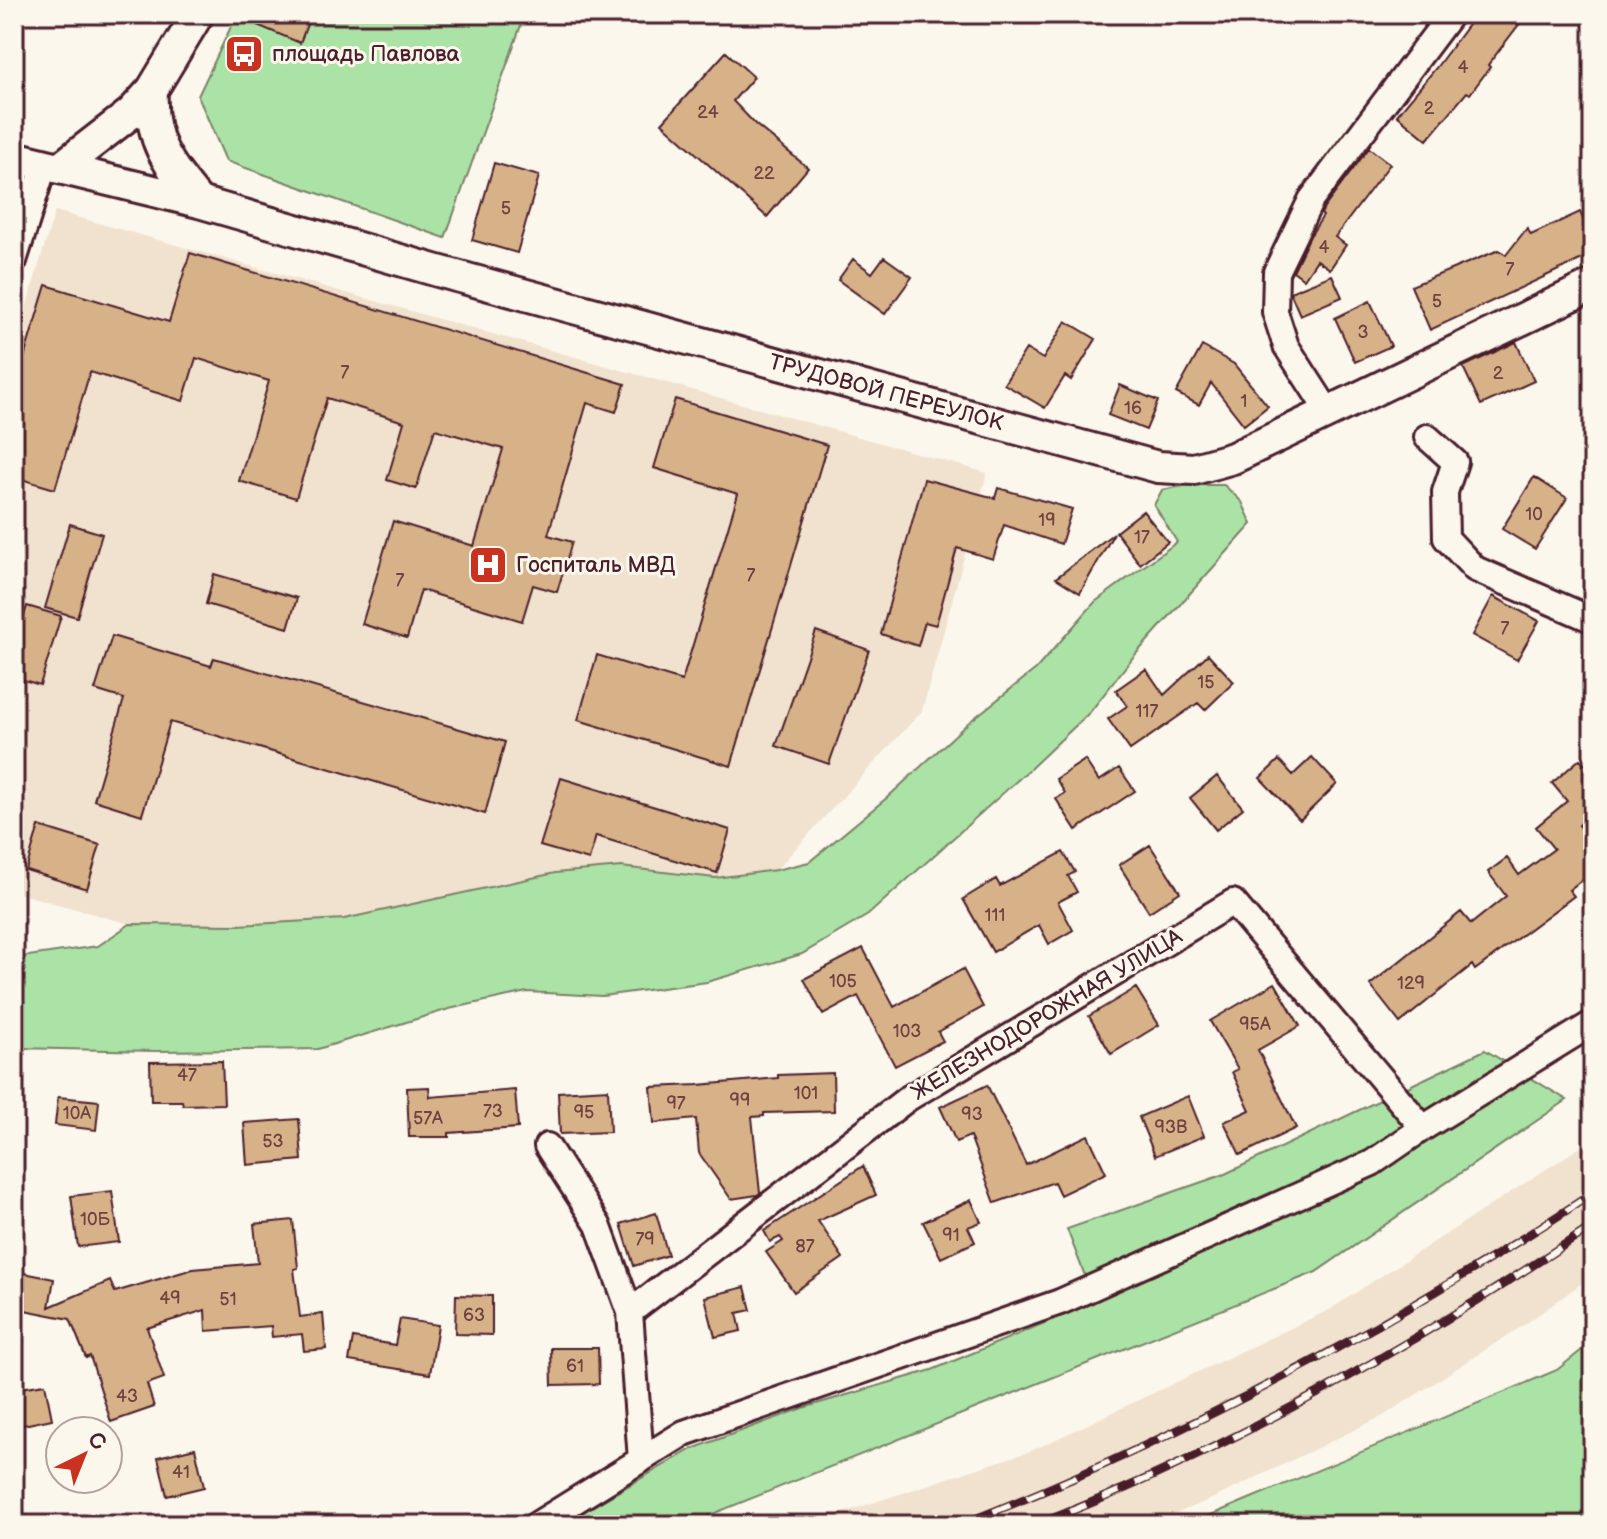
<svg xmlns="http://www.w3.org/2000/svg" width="1607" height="1539" font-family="'Balsamiq Sans',sans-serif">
<rect width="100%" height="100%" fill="#fbf7ec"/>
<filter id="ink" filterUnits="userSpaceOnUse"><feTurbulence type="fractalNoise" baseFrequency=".0125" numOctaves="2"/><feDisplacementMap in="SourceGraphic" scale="16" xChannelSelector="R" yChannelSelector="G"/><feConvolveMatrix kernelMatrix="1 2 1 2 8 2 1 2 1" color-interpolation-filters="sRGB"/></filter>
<g filter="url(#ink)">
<path fill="#f0e2ce" d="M55,211L987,473L922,711L776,870L715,878L621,867L555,873L344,919L238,925L130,924L14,892V348Z
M1593,1139V1275L1527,1323L1383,1416L1216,1497L1148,1525H805L1031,1451L1329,1310Z"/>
<path fill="#abe3a6" stroke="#7a8168" stroke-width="2" d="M237,14H525L445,238L226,161L198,96Z
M1189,485H1224L1242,502L1252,524L1134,656L1090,712L1032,767L868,915L802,954L707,982L602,996L527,992L449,1009L318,1049L156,1051L14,1048V958L98,946L130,924L238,925L344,919L555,873L621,867L715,878L776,870L809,862L889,796L968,723L1036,669L1095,602L1177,542L1154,505L1162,490Z
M1485,1050L1567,1100L1316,1272L685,1525H561L692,1449L806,1407L932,1370L1095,1302L1067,1229L1225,1174Z
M1593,1341V1525H1187L1557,1370Z"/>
<path fill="#d7b188" stroke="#4a1f2b" stroke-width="2" d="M231,14H311L300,43Z
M1476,14H1527L1488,65L1490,67L1470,94L1467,92L1427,140L1397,115L1436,68Z
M726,52L754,77L733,101L755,124L808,168L767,217L662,123Z
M1369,148L1390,164L1335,237L1346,245L1330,269L1317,260L1304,279L1293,271L1310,236L1323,216L1321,214L1324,208Z
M494,163L539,176L517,253L472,240Z
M1580,212L1593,240V254L1430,330L1411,286L1499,250L1506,255L1527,228L1531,235Z
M190,253L625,384L616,412L587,403L548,535L572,542L557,592L533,585L522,621L421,590L407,638L362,624L393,521L474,546L503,449L435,429L416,489L387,480L404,422L327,398L296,498L239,481L269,381L196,358L183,401L90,372L55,489L14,477V390L46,285L169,322Z
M884,257L912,277L885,314L838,280L853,259L872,273Z
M1332,275L1342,297L1300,315L1290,292Z
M1370,301L1391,346L1355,362L1335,318Z
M1066,321L1096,339L1071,380L1065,376L1045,408L1004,384L1026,349L1043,359Z
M1516,342L1534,381L1481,405L1463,367Z
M1202,346L1234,364L1268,406L1244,425L1211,383L1199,405L1176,393Z
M1120,385L1158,401L1146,430L1108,415Z
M675,399L827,445L731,766L578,720L597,655L682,681L738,494L654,468Z
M1534,477L1567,498L1535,549L1502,529Z
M924,479L995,498L998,488L1072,509L1061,544L1004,525L993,559L957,548L936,625L925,622L918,646L881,634Z
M1143,511L1168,542L1140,564L1116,532Z
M70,524L102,534L77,617L45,608Z
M1114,533L1080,593L1056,578Z
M214,574L297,598L288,628L206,604Z
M1493,596L1539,621L1517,660L1472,635Z
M27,606L61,616L40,685L14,677V649Z
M816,631L869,650L829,764L776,746Z
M112,636L211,666L214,658L505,742L485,814L170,722L142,815L94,800L124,699L95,690Z
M1208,654L1234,682L1205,710L1198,703L1130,750L1108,719L1127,706L1116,690L1146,669L1164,695Z
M1312,757L1337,784L1300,820L1260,778L1279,760L1293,775Z
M1580,759L1593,774V813L1579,825L1593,842V871L1569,890L1574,896L1475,970L1472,965L1400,1023L1370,985L1461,912L1471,924L1506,896L1488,872L1507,858L1519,875L1554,849L1536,827L1567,801L1552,783Z
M1085,760L1099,781L1119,768L1135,791L1076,830L1056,799L1065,793L1056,779Z
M1217,776L1243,808L1216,830L1190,798Z
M561,778L730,830L717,873L596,836L589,860L540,846Z
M39,826L100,845L87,889L26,870Z
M1150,845L1180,892L1149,912L1119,865Z
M1063,852L1075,872L1068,876L1077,892L1058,902L1073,930L1049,944L1039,925L993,952L963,899L996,879L1000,886Z
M863,948L894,1007L963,969L983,1007L938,1032L943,1041L895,1066L858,996L823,1015L804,979Z
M1275,983L1300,1026L1258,1050L1296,1128L1240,1155L1224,1122L1250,1110L1232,1072L1238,1069L1210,1021Z
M1136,988L1159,1025L1111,1054L1089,1016Z
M222,1061L224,1104L183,1105L182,1101H151L150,1062Z
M833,1073L834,1111L764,1113V1116L752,1117L760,1193L757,1195L731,1199L699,1153L696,1119L654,1123L651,1087L698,1085L778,1078V1075Z
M987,1085L1026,1165L1088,1135L1106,1173L1060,1195L1054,1182L995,1203L970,1136L956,1142L940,1107Z
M429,1087L430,1097L515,1090L518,1128L449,1133V1137H409L407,1088Z
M608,1089L610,1132L560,1134L558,1092Z
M1188,1096L1204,1136L1155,1156L1139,1117Z
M58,1097L99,1101L96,1130L55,1125Z
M299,1119L302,1160L247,1165L244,1123Z
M863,1166L876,1195L818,1221L843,1258L794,1292L766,1252L783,1241L780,1237L770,1242L764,1231Z
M112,1191L119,1242L78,1247L71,1196Z
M971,1200L981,1222L968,1227L975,1242L941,1258L923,1222Z
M656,1213L668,1255L634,1266L621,1224Z
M293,1220L298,1268L294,1269L300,1317L323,1314L326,1349L304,1351L302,1334L272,1337L271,1326L206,1331L205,1310L147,1328L164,1378L147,1384L154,1407L111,1422L90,1356L86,1358L70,1319L14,1308V1271L54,1279L49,1307L110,1281L115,1292L193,1269L258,1263L254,1224Z
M745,1287L751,1310L737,1313L741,1331L715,1337L705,1297Z
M456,1295L492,1296V1335L455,1334Z
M400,1319L438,1325L430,1374L349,1361L353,1338L395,1345Z
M551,1348H598L599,1384L552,1385Z
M45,1384L52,1419L14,1427V1389Z
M195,1448L204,1487L167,1496L158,1457Z"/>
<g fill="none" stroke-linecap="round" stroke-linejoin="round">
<defs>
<path id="minor" d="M14,261L44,166
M1329,413L1286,346L1275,312L1276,272L1311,200L1451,14
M1427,437L1455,462L1445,492L1446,538L1475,569L1593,620
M547,1146L598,1225L630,1312L641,1460
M630,1312L907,1099L1233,902L1423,1128
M536,1525L684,1433L1060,1302L1372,1163L1423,1128L1593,1023"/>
<path id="tertiary" d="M152,90C149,141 168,164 199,202
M14,157L199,202L438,271L1158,467L1194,469L1233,458L1593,285
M60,168L131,113L152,90L198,14"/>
</defs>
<use href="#minor" stroke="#4a1f2b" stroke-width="30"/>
<use href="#tertiary" stroke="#4a1f2b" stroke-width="36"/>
<use href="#minor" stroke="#fbf7ec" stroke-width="24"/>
<use href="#tertiary" stroke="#fbf7ec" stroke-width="30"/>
<defs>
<path id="rail" d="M960,1525C1185,1437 1392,1326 1593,1193
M1036,1525C1233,1449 1418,1342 1593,1226"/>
</defs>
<use href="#rail" stroke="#4a1f2b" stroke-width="9"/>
<use href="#rail" stroke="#fbf7ec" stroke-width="6" stroke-dasharray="18" stroke-linecap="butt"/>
</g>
</g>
<defs>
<symbol id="bus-square" viewBox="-11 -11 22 22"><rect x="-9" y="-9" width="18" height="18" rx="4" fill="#c8321e" stroke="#fbf7ec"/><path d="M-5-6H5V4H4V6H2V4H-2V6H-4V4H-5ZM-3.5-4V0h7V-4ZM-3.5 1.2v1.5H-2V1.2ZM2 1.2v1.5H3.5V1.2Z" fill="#fff"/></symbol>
<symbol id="hospital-square" viewBox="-11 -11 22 22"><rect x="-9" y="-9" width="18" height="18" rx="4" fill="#c8321e" stroke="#fbf7ec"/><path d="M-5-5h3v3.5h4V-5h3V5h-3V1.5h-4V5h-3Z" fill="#fff"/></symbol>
</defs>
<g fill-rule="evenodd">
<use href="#bus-square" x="222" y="32" width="44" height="44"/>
<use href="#hospital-square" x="466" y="543" width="44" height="44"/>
</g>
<g text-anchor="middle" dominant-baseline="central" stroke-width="6" stroke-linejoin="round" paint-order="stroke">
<g font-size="18" fill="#6d4442">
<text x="1463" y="67">4</text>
<text x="1429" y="108">2</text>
<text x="708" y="112">24</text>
<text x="764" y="173">22</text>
<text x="506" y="208">5</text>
<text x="1324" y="247">4</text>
<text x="1510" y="269">7</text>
<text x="1437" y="301">5</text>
<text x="1363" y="332">3</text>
<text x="345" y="372">7</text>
<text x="1498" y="373">2</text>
<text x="1244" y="401">1</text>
<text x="1133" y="408">16</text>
<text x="1534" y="514">10</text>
<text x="1047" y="520">19</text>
<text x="1142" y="537">17</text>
<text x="751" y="575">7</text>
<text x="400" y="580">7</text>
<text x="1505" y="628">7</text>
<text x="1206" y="682">15</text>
<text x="1147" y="711">117</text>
<text x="995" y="915">111</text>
<text x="843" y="981">105</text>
<text x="1411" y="983">129</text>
<text x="1255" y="1024">95А</text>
<text x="907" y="1031">103</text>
<text x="187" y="1075">47</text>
<text x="806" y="1093">101</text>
<text x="740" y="1100">99</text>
<text x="676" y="1103">97</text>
<text x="493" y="1111">73</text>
<text x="584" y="1112">95</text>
<text x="77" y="1113">10А</text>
<text x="972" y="1114">93</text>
<text x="428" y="1118">57А</text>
<text x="1171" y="1127">93В</text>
<text x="273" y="1141">53</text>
<text x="95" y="1219">10Б</text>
<text x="951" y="1235">91</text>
<text x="645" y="1239">79</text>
<text x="805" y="1246">87</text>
<text x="170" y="1298">49</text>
<text x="228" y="1299">51</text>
<text x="474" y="1315">63</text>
<text x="575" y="1366">61</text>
<text x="127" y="1396">43</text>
<text x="181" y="1472">41</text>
</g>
<g font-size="22" fill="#4a1f2b" stroke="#fbf7ec" text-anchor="start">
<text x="272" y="54">площадь Павлова</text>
<text x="516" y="565">Госпиталь МВД</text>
</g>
<g font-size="22" fill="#4a1f2b" stroke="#fbf7ec">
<text transform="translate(886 393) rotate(15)">ТРУДОВОЙ ПЕРЕУЛОК</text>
<text transform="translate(1047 1015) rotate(-31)">ЖЕЛЕЗНОДОРОЖНАЯ УЛИЦА</text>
</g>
</g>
<rect width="1607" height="1539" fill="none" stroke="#fbf7ec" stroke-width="48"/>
<rect x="24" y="24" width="1559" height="1491" fill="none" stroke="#4a1f2b" stroke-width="3" filter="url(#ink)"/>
<g transform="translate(84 1455) rotate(43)"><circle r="38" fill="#fbf7ec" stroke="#b4a19f" stroke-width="2"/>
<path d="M0-6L14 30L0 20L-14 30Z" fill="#c8321e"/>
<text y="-12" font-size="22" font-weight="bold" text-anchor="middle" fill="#4a1f2b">С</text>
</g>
</svg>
